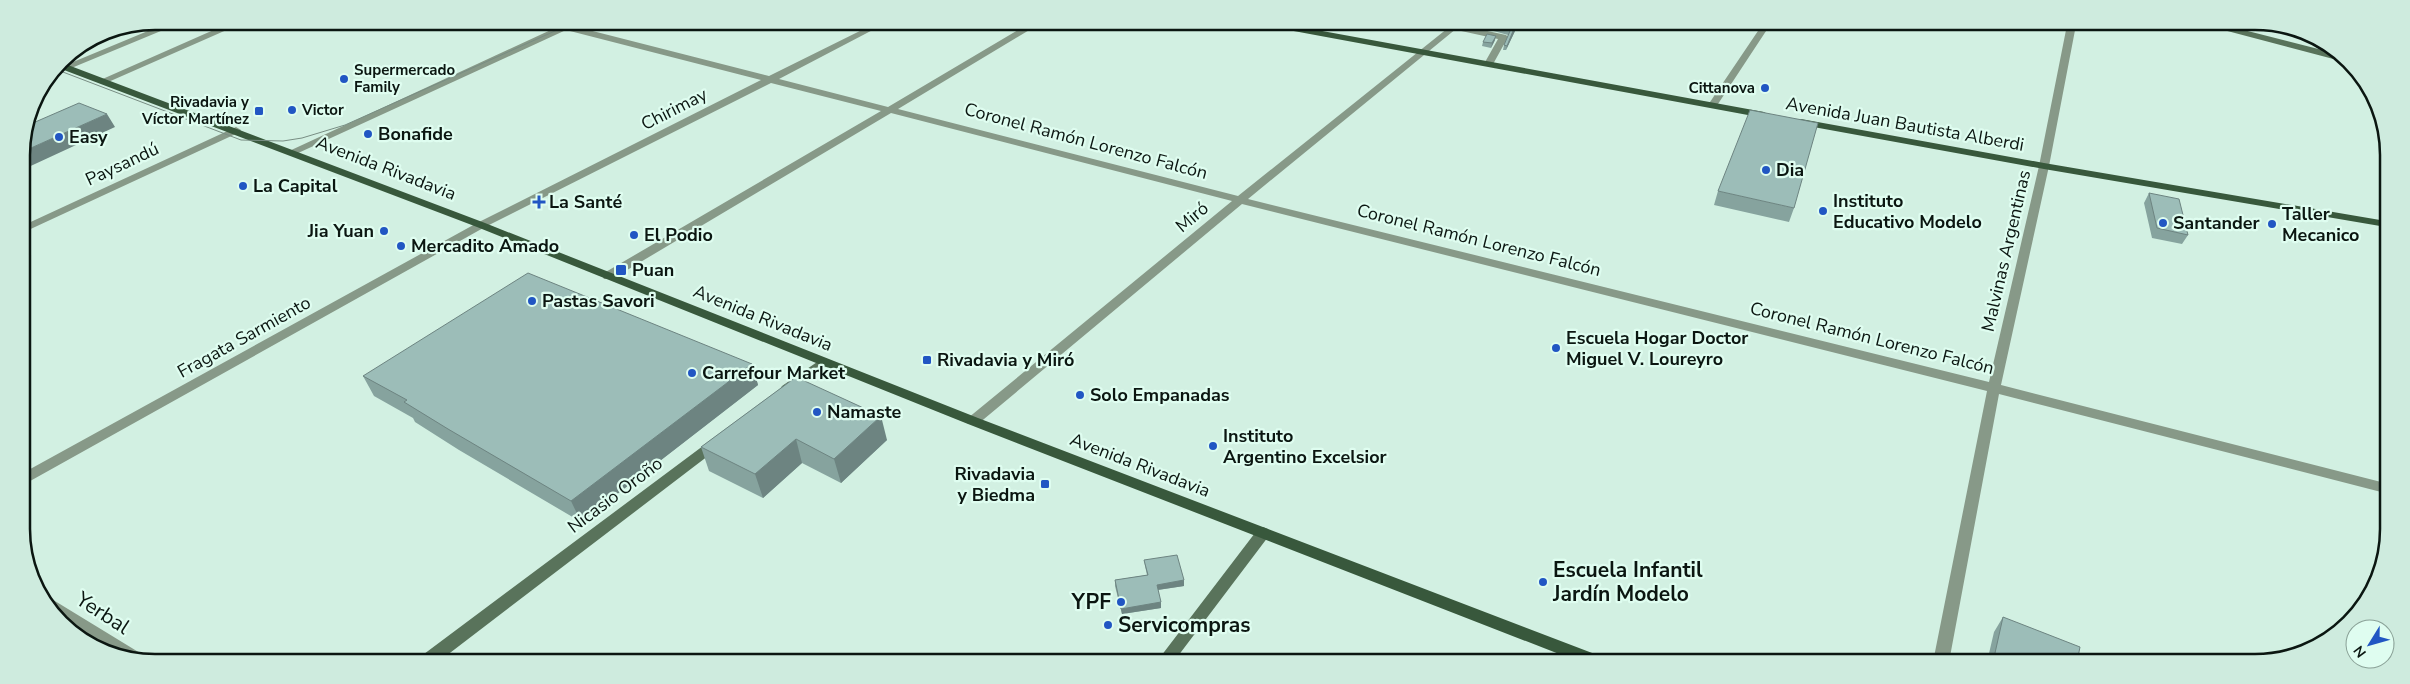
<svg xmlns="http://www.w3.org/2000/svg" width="2410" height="684" font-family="'Nunito Sans',sans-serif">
<rect width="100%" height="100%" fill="#d2f0e2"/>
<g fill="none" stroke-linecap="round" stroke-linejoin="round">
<path fill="#879988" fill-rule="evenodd" d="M172,21H185L69,69L66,70L61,67Z
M234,21H247L106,83L103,84L98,81Z
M1455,24L1506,35L1508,37L1492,66H1486L1484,64L1498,39L1452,29V25Z"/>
<path fill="#879988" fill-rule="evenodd" d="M568,22H574L575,24L573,26L769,76L876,23H886L779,79L888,107L1030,23H1041L898,109L1238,196L1453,24H1462L1248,199L1989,382L2039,166L2067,25H2076L2049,166L2001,385L2385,483V493L1999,394L1949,662H1933L1987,391L1242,204L978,424H968L966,421L968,418L1232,201L891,113L612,279H604L602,276L604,273L881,111L771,83L485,227L23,485V473L477,223L761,80L566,30L296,154H288L287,152Z
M1762,25H1770L1716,107H1710L1708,105Z
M236,127L241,130L240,132L22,233V226Z
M50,598L140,653L142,658H122L56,616L47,599Z"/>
<path fill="#59735b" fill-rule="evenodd" d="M2215,26H2228L2334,53L2344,60L2341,61L2216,28Z
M823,358L827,359L829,362L827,365L792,392H782L780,389L782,386Z
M716,438L721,440L723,443L721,446L442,659H422L424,654L711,440Z
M1263,527L1268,529L1270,533L1268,537L1175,660H1158L1258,529Z"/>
<path fill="#38583c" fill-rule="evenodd" d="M1268,24H1284L1764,112L1769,115L1764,118L1272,27Z
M60,62L485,223L978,418L1600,656L1602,661H1577L968,424L477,227L56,67Z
M1801,119L2044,163L2386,221V227L2044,169L1797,124V120Z"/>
<path stroke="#788d83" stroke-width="1" d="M55,69L241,140L283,141L302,138L345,125L575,22"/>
</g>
<path fill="#86a39e" d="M1491,25L1515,26V31L1506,50H1503L1504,45L1508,35L1490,30Z
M1495,40L1491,48L1482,46L1483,42Z
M1718,191L1794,208L1789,222L1714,205Z
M2149,193L2188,235L2182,244L2152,238L2144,203Z
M752,364L758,385L581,522L459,450L415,422L413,418L374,396L363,376Z
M796,377L887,440L841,483L802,463L763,498L709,471L701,447Z
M1144,560L1184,580V586L1158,590L1161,608L1122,614L1115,586V580L1147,575L1145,566Z
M2003,617L2077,662H1987L1994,632Z"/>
<path fill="#6d8481" d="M1515,26V31L1506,50L1507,46Z
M1496,36L1495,40L1491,48L1492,43Z
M107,114L115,127L22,170V152Z
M752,364L758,385L581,522L571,501Z
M881,416L887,440L841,483L834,459Z
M796,439L802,463L763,498L755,474Z
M1184,580V586L1157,590V585Z
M1161,602V608L1122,614L1121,609Z"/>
<path fill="#9cbdb8" stroke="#6d8481" d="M1491,24H1503L1515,26L1507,46L1504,45L1510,31L1491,25Z
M1487,34L1496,36L1492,43L1483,42Z
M79,103L107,114L22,152V146L26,126Z
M1750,110L1818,123L1794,208L1718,191Z
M2149,193L2179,199L2188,235L2157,228Z
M528,273L752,364L571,501L448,429L404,402L407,400L363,376Z
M796,377L881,416L834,459L796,439L755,474L701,447Z
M1177,555L1184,580L1157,585L1161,602L1121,609L1115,580L1148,575L1144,560Z
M2003,617L2080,647L2077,662H1993Z"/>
<g fill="#2156c3" stroke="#dffdf0" stroke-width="2">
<circle cx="344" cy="79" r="5"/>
<circle cx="1765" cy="88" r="5"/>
<circle cx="292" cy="110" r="5"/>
<rect x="254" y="106" width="10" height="10" rx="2.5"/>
<circle cx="368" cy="134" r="5"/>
<circle cx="59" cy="137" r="5"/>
<circle cx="1766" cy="170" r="5"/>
<circle cx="243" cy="186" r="5"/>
<path d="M536.5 194.5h5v5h5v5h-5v5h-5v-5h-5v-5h5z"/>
<circle cx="1823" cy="211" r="5"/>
<circle cx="2163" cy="223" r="5"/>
<circle cx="2272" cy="224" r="5"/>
<circle cx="384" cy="231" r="5"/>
<circle cx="634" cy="235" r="5"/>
<circle cx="401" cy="246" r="5"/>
<rect x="615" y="264" width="12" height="12" rx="2.5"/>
<circle cx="532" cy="301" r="5"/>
<circle cx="1556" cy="348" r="5"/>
<rect x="922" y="355" width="10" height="10" rx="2.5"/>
<circle cx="692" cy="373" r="5"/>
<circle cx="1080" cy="395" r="5"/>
<circle cx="817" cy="412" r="5"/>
<circle cx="1213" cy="446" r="5"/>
<rect x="1040" y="479" width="10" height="10" rx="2.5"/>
<circle cx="1543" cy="582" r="5"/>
<circle cx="1121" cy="602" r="5"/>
<circle cx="1108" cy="625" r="5"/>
</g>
<g text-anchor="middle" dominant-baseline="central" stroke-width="4.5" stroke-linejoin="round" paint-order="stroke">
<g font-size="15" font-weight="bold" fill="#0b1611" stroke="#dffdf0" text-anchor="start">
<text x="354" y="70">Supermercado<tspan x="354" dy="17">Family</tspan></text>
<text x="1755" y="88" text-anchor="end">Cittanova</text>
<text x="249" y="102" text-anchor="end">Rivadavia y<tspan x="249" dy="17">Víctor Martínez</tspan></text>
<text x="302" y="110">Victor</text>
</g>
<g font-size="18" fill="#0b1611" stroke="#dffdf0">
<text transform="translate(674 109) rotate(-27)">Chirimay</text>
<text transform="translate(1905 124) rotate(10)">Avenida Juan Bautista Alberdi</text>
<text transform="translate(1086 141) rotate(15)">Coronel Ramón Lorenzo Falcón</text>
<text transform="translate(122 164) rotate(-25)">Paysandú</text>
<text transform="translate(386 168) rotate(21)">Avenida Rivadavia</text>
<text transform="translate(1192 217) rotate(-40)">Miró</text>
<text transform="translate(1479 240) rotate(14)">Coronel Ramón Lorenzo Falcón</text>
<text transform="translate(2006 251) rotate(-77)">Malvinas Argentinas</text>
<text transform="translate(763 318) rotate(22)">Avenida Rivadavia</text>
<text transform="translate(244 337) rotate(-29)">Fragata Sarmiento</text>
<text transform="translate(1872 338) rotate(14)">Coronel Ramón Lorenzo Falcón</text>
<text transform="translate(1140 465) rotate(21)">Avenida Rivadavia</text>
<text transform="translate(615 495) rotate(-37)">Nicasio Oroño</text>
</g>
<g font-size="18" font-weight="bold" fill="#0b1611" stroke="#dffdf0" text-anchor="start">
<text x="378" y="134">Bonafide</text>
<text x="69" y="137">Easy</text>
<text x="1776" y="170">Dia</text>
<text x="253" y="186">La Capital</text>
<text x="1833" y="201">Instituto<tspan x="1833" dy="21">Educativo Modelo</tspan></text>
<text x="549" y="202">La Santé</text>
<text x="2282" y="214">Taller<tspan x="2282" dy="21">Mecanico</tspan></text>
<text x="2173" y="223">Santander</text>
<text x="374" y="231" text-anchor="end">Jia Yuan</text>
<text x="644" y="235">El Podio</text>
<text x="411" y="246">Mercadito Amado</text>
<text x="632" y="270">Puan</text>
<text x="542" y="301">Pastas Savori</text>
<text x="1566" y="338">Escuela Hogar Doctor<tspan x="1566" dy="21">Miguel V. Loureyro</tspan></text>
<text x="937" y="360">Rivadavia y Miró</text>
<text x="702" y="373">Carrefour Market</text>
<text x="1090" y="395">Solo Empanadas</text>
<text x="827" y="412">Namaste</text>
<text x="1223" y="436">Instituto<tspan x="1223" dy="21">Argentino Excelsior</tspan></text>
<text x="1035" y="474" text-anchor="end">Rivadavia<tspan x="1035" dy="21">y Biedma</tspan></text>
</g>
<g font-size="21" font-weight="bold" fill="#0b1611" stroke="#dffdf0" text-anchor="start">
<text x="1553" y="570">Escuela Infantil<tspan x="1553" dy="24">Jardín Modelo</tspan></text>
<text x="1111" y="602" text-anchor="end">YPF</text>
<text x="1118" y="625">Servicompras</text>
</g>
<g font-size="21" fill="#0b1611" stroke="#dffdf0">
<text transform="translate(103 613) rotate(33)">Yerbal</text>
</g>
</g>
<path d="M0 0H2410V684H0ZM155 30H2255A125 125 0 0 1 2380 155V529A125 125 0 0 1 2255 654H155A125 125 0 0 1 30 529V155A125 125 0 0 1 155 30Z" fill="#ceebde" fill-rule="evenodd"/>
<path fill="none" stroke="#0b1611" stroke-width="2.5" d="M155 30H2255A125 125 0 0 1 2380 155V529A125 125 0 0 1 2255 654H155A125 125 0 0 1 30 529V155A125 125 0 0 1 155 30Z"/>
<g transform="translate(2370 644) rotate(233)"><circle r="24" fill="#dffdf0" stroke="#8aa197"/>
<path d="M0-4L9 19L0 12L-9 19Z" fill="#2156c3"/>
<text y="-8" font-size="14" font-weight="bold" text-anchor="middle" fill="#0b1611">N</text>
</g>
</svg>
